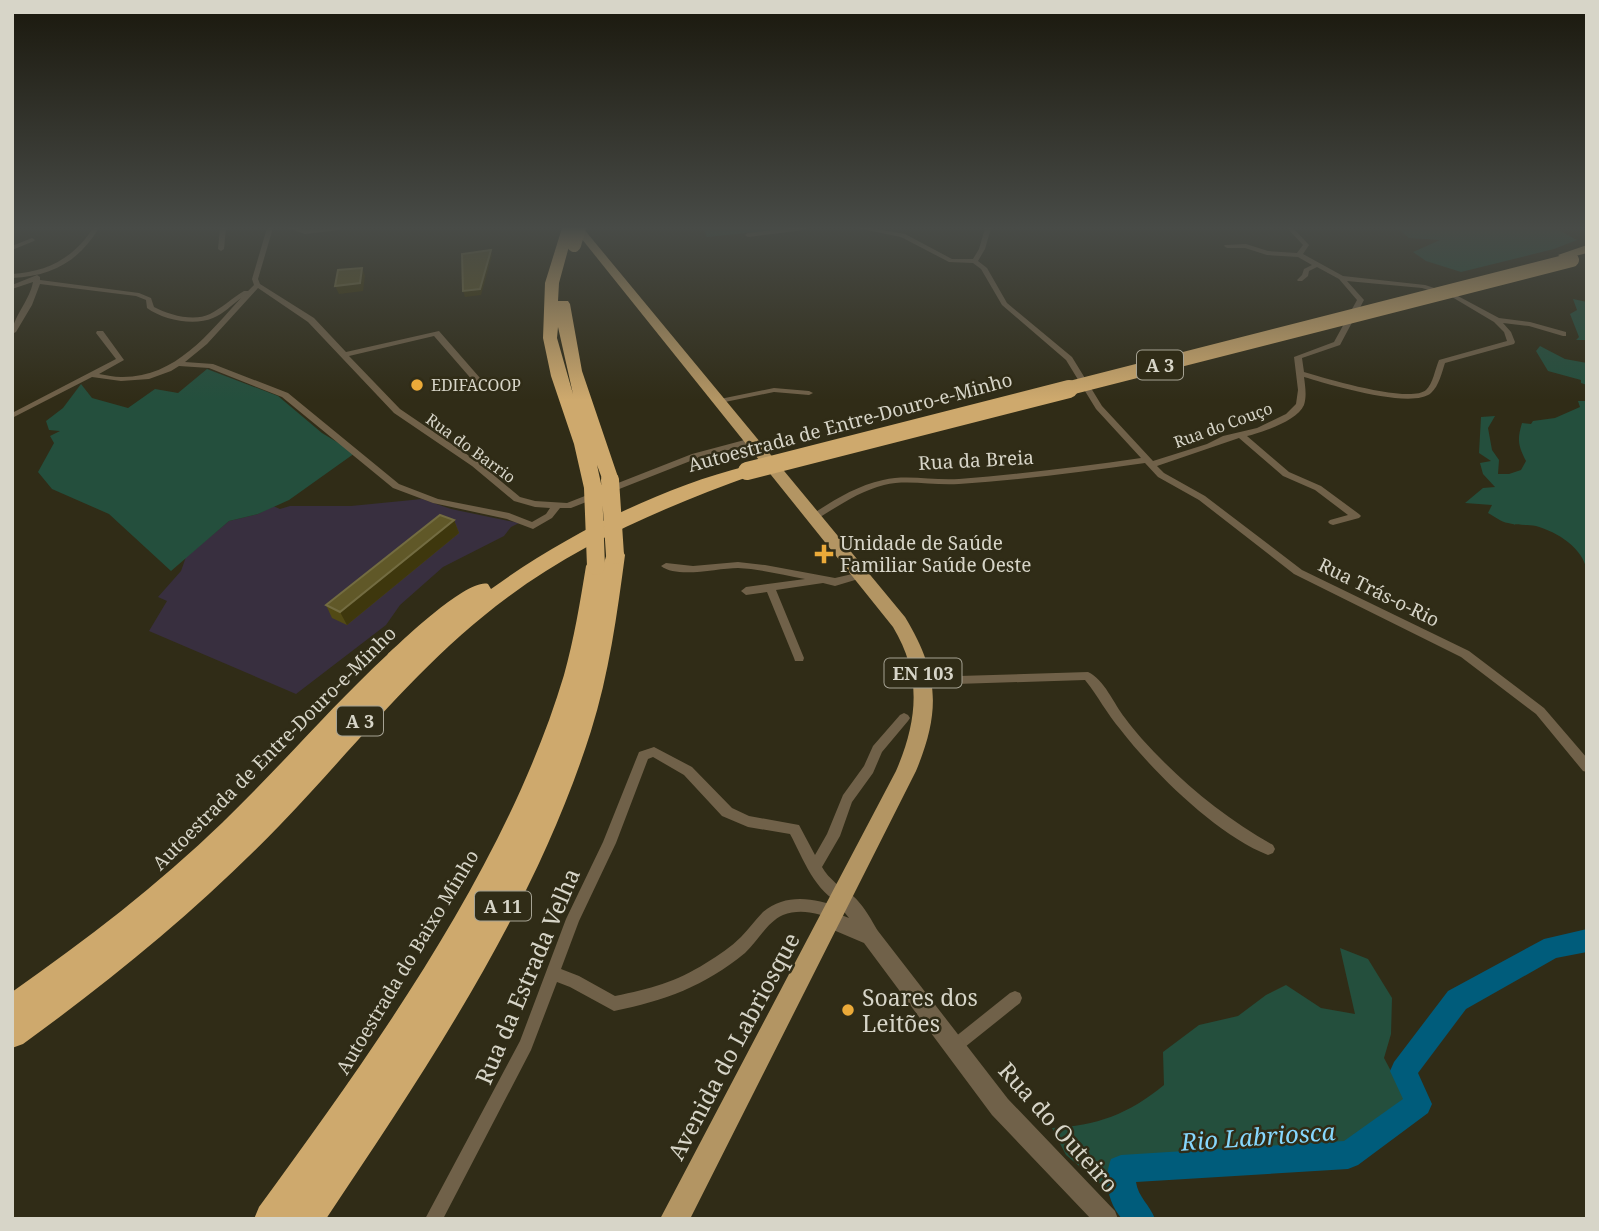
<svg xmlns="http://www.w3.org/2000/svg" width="1599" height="1231" font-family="'Noto Serif',serif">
<rect width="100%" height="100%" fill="#302c17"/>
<path fill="#382f3f" d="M422,499L451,509L519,523L511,527L504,536L443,567L400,605L386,625L296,694L149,631L167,601L158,597L181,571L186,557L229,521L258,514L273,506L280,509L290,506H351Z"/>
<path fill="#244f3d" d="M703,228H795L707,237Z
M1397,228H1555L1577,240L1554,249L1461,272L1426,261L1413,252L1440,240L1409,238Z
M1573,299L1587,302V340H1576L1579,337L1570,314L1577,310Z
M1540,346L1565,359L1587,363V385L1581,383V380L1548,371L1536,351Z
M207,369L278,396L322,433L355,453L289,500L258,514L229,521L171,571L109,514L52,489L38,472L54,443L50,436L60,431L49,430L46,421L63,408L81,384L92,398L128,408L155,389L178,393Z
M1578,401H1587V572C1584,548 1557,532 1536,526C1526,524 1517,526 1508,523C1501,522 1494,516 1488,513L1492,505L1465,503L1483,488L1495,487L1483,474L1480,463L1491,461L1479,453L1481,417L1495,416L1488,428L1492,450L1499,460L1498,474H1509L1521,470L1526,461C1518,445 1517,440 1522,423L1531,424L1533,421L1555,418L1580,407Z
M1340,948L1368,959L1392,998L1391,1034L1384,1058L1408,1103L1362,1147L1120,1158L1107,1175L1109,1191L1066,1155L1052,1128C1096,1126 1129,1114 1164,1085L1163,1052L1199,1025L1238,1016L1266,995L1286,985L1321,1008L1355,1014Z"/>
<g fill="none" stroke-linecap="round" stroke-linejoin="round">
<path fill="#005c7b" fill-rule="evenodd" d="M1587,929V952L1556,958L1466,1009L1418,1073L1432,1104L1428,1113L1358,1165L1348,1169L1136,1182C1138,1197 1150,1205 1155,1219H1122C1108,1203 1103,1179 1111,1159L1121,1155L1344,1141L1403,1099L1390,1071L1394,1062L1448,991L1544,939Z"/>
<path fill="#706149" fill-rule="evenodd" d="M93,228H99C78,262 52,276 12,278V274C47,272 74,258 93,228Z
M220,228H226L224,249L221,251L218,249Z
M267,228H273L258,279L260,284L314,318L346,352L439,331L480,378V382H474L434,336L349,356L400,409L478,462L520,497L535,501L567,503L692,454L752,438L756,441L755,443L698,458L571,508H560L552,518L533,529L507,519L433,503L393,488L282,397L209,368L179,366L171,371L149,379L121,381L92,377L12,418V413L116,359L96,333L97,331H103L124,360L99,374C107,375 114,377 121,377C175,378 208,334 241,298C232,305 223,314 213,318C194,326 163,320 147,308L146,300L136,296L40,284L32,305L16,332L12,334C12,318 30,300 33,282L12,289V285L37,275L40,277V280L139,293L151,298L154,307C169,315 194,322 210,314C222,308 232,298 244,291H248L254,285L252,279ZM258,288L308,322L394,413L472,466L514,501L535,507L550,508L546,514L532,522L509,513L438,499L399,484L288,393L213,364L185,362L207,344Z
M288,228H297L305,230L342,228L339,230L305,234Z
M791,228H807L804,230L748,237L745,235L748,233Z
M857,228H870L905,234L952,259H973L979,249L985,228H991L985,249L978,261L987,268L1007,303L1072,357L1102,406L1153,461L1207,444L1223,436L1257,428L1286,414L1296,404L1298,390L1294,357L1334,342L1357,300L1339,279L1317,267L1309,271L1308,276L1302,281H1298L1297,280L1302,275L1304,269L1312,265L1298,257L1267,255L1245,248H1227L1224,246L1225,245L1246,244L1268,251L1297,253L1303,245L1287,228H1293L1309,245L1303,254L1343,276L1425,285L1456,295L1499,318L1530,322L1566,332V336H1563L1529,326L1503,323L1511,332L1515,342L1514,344L1445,363C1442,372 1439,386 1431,393C1412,410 1328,384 1304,377C1305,385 1307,396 1304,405C1297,421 1263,432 1247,436L1289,472L1321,486L1359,514L1361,516L1359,518L1333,525L1330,524L1328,522L1330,520L1348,515L1315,490L1283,476L1239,438L1157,466L1164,473L1205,496L1302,570L1469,651L1544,708L1587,758V772L1583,771L1536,714L1461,657L1294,574L1199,500L1158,477L1145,463C1083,472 1021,480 959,484C934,486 908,479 884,485C860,491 838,506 817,519H811L809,517L811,515C834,500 856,486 883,480C908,474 934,481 959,479C1020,474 1080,467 1141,458L1096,409L1066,360L1002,305L981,269L973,263L949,262L901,237ZM1347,281L1422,288L1452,297L1494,322L1504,332L1507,341L1439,360C1435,369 1433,384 1426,390C1410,404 1324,378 1304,372L1302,358L1340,345L1364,300Z
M32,238L35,240L34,241L12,250V246Z
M774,388L809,391L813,393L809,395L774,392L720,403L716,401L720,399Z
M738,562L765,565L835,578L861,572L866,575L865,577L835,586L823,583L776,590L804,658L803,661H795L794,658L767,592L746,595L741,591L746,587L805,579C783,575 760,569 738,568C717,568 678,579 661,566L666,563L693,566Z
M1088,672C1104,679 1114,704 1125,718C1130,725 1136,732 1142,739C1180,781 1223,817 1273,845L1275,849L1273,853L1268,855C1217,835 1153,772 1120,729C1107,714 1098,696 1085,680L925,685L921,684L919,681L921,678L925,677Z
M904,713L908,715L910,718L908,721L882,752L873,773L852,802L840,836L822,867C829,880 842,886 849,898L847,903L842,904C815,893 803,858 790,834L748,827L722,816L684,775L653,757L648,759L616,843L579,921L561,969L579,976L615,996C650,989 676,982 706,963C719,955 731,947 741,937C749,929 755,920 763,912C786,893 815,898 840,908L842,913L840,918L835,920C819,913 800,908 783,915C767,922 758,941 745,953C705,986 664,1001 614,1011L570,987L557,982L531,1050L443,1219H425L520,1041L566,919L603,842L639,752L654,747L692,767L732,808L749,816L799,825L815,855L827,834L843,795L864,766L873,746L900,715Z
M1015,991L1020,993L1022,998L1020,1003L960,1051L955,1054L950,1051L947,1046L950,1041L1010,993Z"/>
<path fill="#706149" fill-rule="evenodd" d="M842,889C859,896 869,916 878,931L1008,1099L1115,1211L1118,1219H1091L992,1115L864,943L824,926L822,920L824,914L831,911L849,918L833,898L836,892Z"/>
<path fill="#b39563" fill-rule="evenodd" d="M573,228H583L905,617C939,673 941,711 916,771L690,1219H660L896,771C918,720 922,675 893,627Z"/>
<path fill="#cea96d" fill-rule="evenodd" d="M562,228H574L559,283L558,301H568L570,304L582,371L619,480L616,484H604L597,465L602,488L593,494L584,488L574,444L551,376L543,338L545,283ZM558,327L573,394L557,338Z
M1587,245V253L1564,259L1558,255Z
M747,466L753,467L756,471L753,475C667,506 582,542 508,597C421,661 355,747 280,825C202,906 114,978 23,1044L12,1048V992C86,940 158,885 223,822C279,768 330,708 387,655C404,639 468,578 488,584L491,589C564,536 659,488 747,466Z
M615,548L622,550L625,555C617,615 609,674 591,731C535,908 428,1066 326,1219H254L259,1207C375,1048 507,865 564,675C574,639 580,603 586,566L589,561L596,559L604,563L608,550Z"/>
<path stroke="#cea96d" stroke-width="14" d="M574,245L579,228
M1062,390L1572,260"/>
<path stroke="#cea96d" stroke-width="18" d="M747,471L1069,389
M610,480L615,555
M593,488L596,566"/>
</g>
<path fill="#524a15" d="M454,520L459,533L347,625L332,618L326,605Z"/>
<path fill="#3e370d" d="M491,250L492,256L481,295L465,297L463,291Z
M362,268L365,276L363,291L339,294L335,286Z
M454,520L459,533L347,625L340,612Z"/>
<path fill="#605828" stroke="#736c41" stroke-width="2" d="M491,250L480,289L463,291L462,254Z
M362,268L360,283L335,286L338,270Z
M440,515L454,520L340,612L326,605Z"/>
<linearGradient id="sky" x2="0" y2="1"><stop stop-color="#1a180d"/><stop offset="0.57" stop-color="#484b47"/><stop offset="1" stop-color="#484b47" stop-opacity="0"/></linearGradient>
<rect width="1599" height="400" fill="url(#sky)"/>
<g fill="#ebaa39" stroke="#302c17" stroke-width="2.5">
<circle cx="417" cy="385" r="7"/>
<path d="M820.5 543.5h7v7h7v7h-7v7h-7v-7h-7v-7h7z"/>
<circle cx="848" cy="1010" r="7"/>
</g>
<g text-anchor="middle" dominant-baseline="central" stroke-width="5" stroke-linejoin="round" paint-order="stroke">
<g font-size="16" fill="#d7d5c8" stroke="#302c17" text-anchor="start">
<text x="431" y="385">EDIFACOOP</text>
</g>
<g font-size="16" fill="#d7d5c8" stroke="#302c17">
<text transform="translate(1223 425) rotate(-20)">Rua do Couço</text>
<text transform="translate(471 448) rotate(36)">Rua do Barrio</text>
</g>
<g fill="#302c17" stroke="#a5a293" stroke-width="2">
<rect x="1137" y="350.5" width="46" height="29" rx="5"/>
<rect x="884.5" y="658.5" width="77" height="29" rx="5"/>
<rect x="337" y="706.5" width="46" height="29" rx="5"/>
<rect x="475" y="891.5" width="56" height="29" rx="5"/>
</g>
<g font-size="18" font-weight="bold" fill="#d7d5c8">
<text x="1160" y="365">A 3</text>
<text x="923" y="673">EN 103</text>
<text x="360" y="721">A 3</text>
<text x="503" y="906">A 11</text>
</g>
<g font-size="19" fill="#d7d5c8" stroke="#302c17">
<text transform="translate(850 422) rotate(-15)">Autoestrada de Entre-Douro-e-Minho</text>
<text transform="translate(976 460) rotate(-3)">Rua da Breia</text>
<text transform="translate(1379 592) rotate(26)">Rua Trás-o-Rio</text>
<text transform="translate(274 748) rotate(-45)">Autoestrada de Entre-Douro-e-Minho</text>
<text transform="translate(407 962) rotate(-59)">Autoestrada do Baixo Minho</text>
</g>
<g font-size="19" fill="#d7d5c8" stroke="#302c17" text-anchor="start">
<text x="840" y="543">Unidade de Saúde<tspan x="840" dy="22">Familiar Saúde Oeste</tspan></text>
</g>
<g font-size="23" fill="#d7d5c8" stroke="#302c17">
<text transform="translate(527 976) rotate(-67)">Rua da Estrada Velha</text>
<text transform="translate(733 1046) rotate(-62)">Avenida do Labriosque</text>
<text transform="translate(1059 1127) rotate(48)">Rua do Outeiro</text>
</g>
<g font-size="23" fill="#d7d5c8" stroke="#302c17" text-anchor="start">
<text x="862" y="997">Soares dos<tspan x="862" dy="26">Leitões</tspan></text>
</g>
<g font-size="24" font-style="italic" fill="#86d7fd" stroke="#302c17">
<text transform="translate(1258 1136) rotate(-4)">Rio Labriosca</text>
</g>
</g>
<rect width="1599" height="1231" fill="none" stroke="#d7d5c8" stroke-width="28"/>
</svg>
